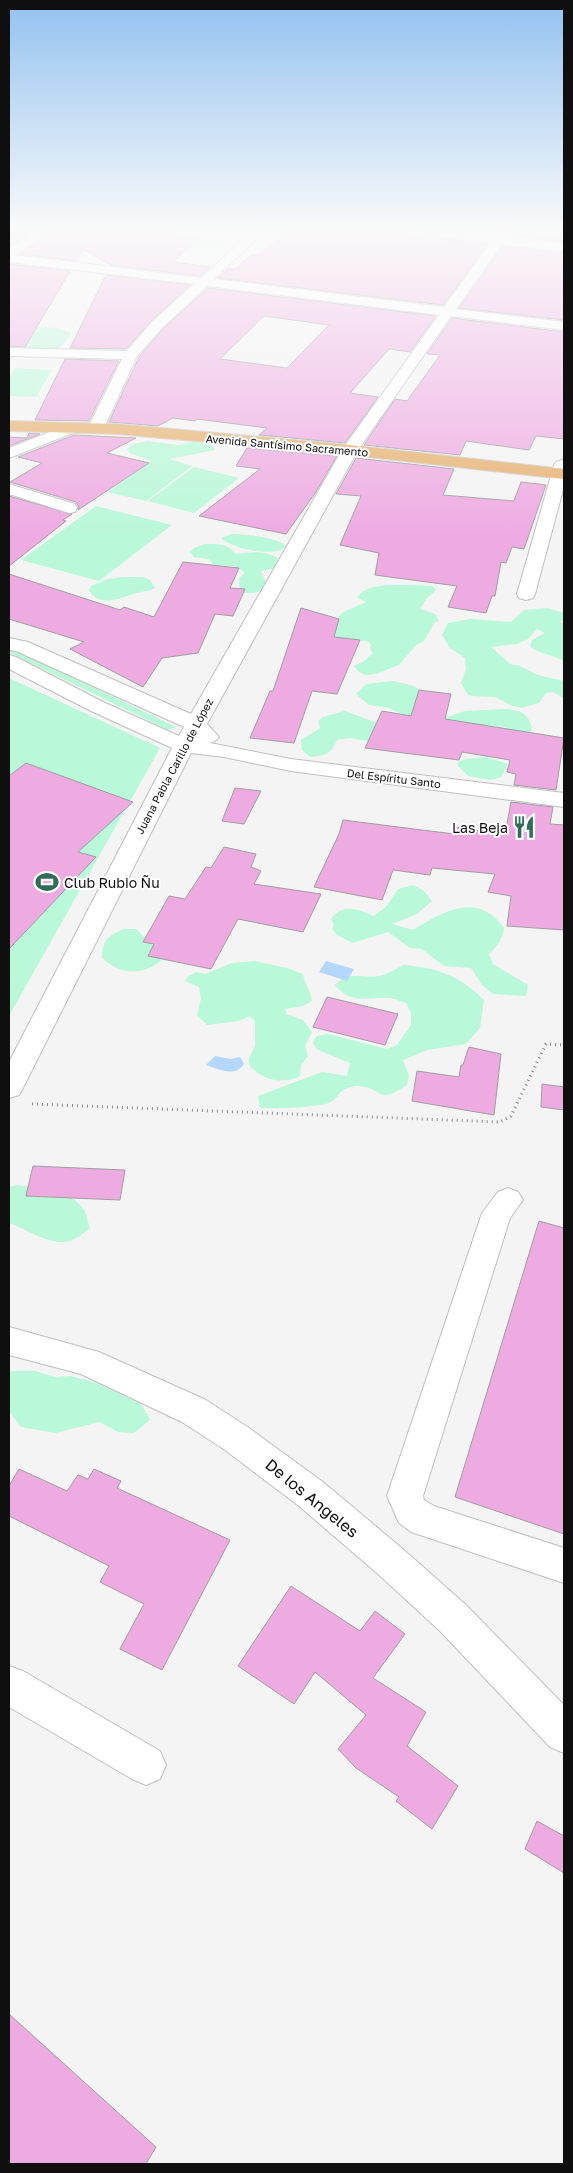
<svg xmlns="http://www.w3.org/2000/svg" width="573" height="2173" font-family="'Golos Text',sans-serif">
<rect width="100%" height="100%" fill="#f4f4f5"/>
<path fill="#b9f8d8" d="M169,234L230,241L218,251L156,244Z
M38,327L58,328L71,333C63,354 27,363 9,351V341Z
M15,368L52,370L36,397L9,396V378Z
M148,441L178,445L194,442L213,445L215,450L169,459L192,466L146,501L108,492L151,461L130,453L127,449L133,444Z
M194,467L239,478L194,513L148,501Z
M96,506L172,525L99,581L21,560Z
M232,534C250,535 269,536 284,544L285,547C273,558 231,548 221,538Z
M205,544C217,544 228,543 236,554C249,552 266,550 277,558V568L261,571L267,585C259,594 252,594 240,592L239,579L245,572L234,566L213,565L209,559L194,557L190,552L194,548Z
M122,577H143L150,580L155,588C149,592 143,591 136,593C120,598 101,608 89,591L91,586L108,579Z
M408,585L432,586L436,590L427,598L420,609L435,614L439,621L435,622L424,641L416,645L399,665L376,674L366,675L359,672L354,666L364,661L373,653L370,648L371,644L367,641L338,640L328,634C342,608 341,614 366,602L357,597C368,583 390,585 408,585Z
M547,608L564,613V620L560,621L564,625V661C554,655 539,654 530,646L532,640L545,633L537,629L528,639L517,644L491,647L510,664L520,666L538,675L564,681V698L553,692L546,693L539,703L522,708L510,705L495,697L472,696L467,694L461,683L466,669L465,658L450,648L442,635L448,623L470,619L511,622L524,610Z
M11,650H16L176,727L168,730L10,653Z
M9,678L160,748L9,1016Z
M393,681L414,686L425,695L419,712L409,717L388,708L369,705L356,694L366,684Z
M504,709C519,710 527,712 532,727L530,733L511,734L506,727L446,723L444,718L465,711Z
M345,711L380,724L381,743L349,738L337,740C330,755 326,755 310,757L302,750L301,740L320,728L318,721L323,717Z
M486,757L508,764L501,777L491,780L468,776L458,766V762L466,759Z
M413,885L424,891L432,901L417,914L392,924L413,930C444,911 477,891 504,928C503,938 497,947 489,954L493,964L528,985L526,996L493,994L482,985L471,968L444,966L422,949L410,948L388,932L353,943L337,935L332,929L334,925L331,919C343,903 357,909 373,916L386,907L398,889Z
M124,929H136L150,943L160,945L164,958C144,976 123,976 102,958C103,938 107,937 124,929Z
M255,961L287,968L303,974C305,986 310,988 312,1001L303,1006L286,1009V1014L303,1020L312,1032L305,1046L308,1056L301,1065L300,1076C281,1085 262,1080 249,1065V1058L255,1046V1021L250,1016L239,1021L207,1025L197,1015L201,999L199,987L185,981L189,976L196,972L205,974L232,963Z
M404,965C438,968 460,976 484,1000L480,1028L466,1044L427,1050L403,1060L409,1075L407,1085L392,1094L382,1095C370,1086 352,1081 340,1093C335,1098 333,1103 325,1104C303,1108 282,1109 260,1108L258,1096L322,1072L347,1076L350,1063L316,1049L313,1042L317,1036L328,1034L387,1049L397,1045L411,1025V1013L406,1003C402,1002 396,999 391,998C368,996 351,1006 335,985C348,970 362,979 379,976C387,975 397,968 404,965Z
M18,1185C39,1189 72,1190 84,1210C87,1215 88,1223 90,1229C84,1232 76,1240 69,1241C49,1246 27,1229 9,1223V1187Z
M9,1371H35L55,1377L71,1376L97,1383L141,1404L150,1420L134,1433L118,1432L100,1422L55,1433L21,1427L9,1411Z"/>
<path fill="#b4d7fb" d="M326,961L354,969L347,981L319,972Z
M215,1056L231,1059L240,1057L244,1064C235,1078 218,1069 206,1065Z"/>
<path fill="#eeabe2" stroke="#9f9e9f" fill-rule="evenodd" d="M9,230H33L9,247Z
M53,230H149L201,236L173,262L210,267L200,276L111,265L83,249L76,261L20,254Z
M294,230H405L413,235L488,244L443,305L218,278L228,269H235L251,255H258Z
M516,230H564V241L512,236Z
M503,246L564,253V320L459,308Z
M9,264L70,271L25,347L9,346Z
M106,275L190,285L150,322L126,349L70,348Z
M208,288L436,316L410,352L389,349L350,393L378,397L345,443L259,435L267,428L197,419L195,421L173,418L158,426L109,422L139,357L162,330ZM264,316L329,325L287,368L220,359Z
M452,318L564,332V439L536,436L529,450L466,441L460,455L364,445L395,399L407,401L440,355L427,354Z
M65,359L119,361L89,421L35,420Z
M29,433L40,434L9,446V437L27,438Z
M74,435L136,438L107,453L149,463L78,510L79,507L76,502L10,482L42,463L18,457Z
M247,448L337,456L316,492L286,534L199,516L260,469L236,466Z
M356,458L454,469L443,495L514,501L521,482L546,485L524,549L512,547L506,563L501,562L495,596H492L486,613L448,607L457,586L375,575L379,553L340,545L361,496L336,494Z
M9,496L72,514L63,520L66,521L9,566Z
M183,562L239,568L230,588L245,589L233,616L215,614L198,653L162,658L143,687L70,649L84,642L9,619V574L120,610L124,607L154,617Z
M301,608L339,619L334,637L360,640L337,694L312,691L294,743L250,738L270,691H273Z
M419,690L451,694L445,719L564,738L556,790L514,785L516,774L507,772L510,760L462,752L459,760L365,748L382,711L411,716Z
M26,763L133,802L78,852L96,857L9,949V776Z
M235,788L261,791L244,824L222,821Z
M511,802L553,807L550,824L564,825V930L507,926L511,896L488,892L495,874L432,868L430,875L393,870L382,900L314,887L339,834L343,820L454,834L456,827L505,835Z
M224,847L256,854L251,867L261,871L254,884L321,894L303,932L238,919L211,969L148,956L154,944L143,942L169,896L185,899L206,867L211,868Z
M327,997L398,1014L385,1045L313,1027Z
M469,1047L501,1054L494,1115L412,1101L417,1071L459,1077L461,1065H463Z
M542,1084L564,1087V1110L541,1107Z
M33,1166L125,1170L120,1200L26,1196Z
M539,1221L564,1228V1534L455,1497Z
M19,1469L67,1491L78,1475L88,1479L94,1469L121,1481L117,1488L230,1540L162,1670L120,1649L144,1604L100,1582L109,1566L9,1516V1486Z
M291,1586L360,1631L375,1611L405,1634L373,1678L426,1712L407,1746L458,1786L432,1829L396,1801L399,1797L356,1768L338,1749L366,1715L315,1672L294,1704L238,1666Z
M537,1821L564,1836V1873L525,1849Z
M9,2014L156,2147L146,2164H9Z"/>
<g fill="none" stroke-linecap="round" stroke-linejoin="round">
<defs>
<path id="minor" d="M37,230H51L15,255L201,278L253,230H266L214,279L444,307L491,242L413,233L407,230H447L496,236L501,230H514L508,237L564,243V251L502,244L456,309L564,322V330L451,316L358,450L207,724L219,737L215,741L210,743L291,759L564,793V807L291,771L224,757L191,753L23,1088L19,1095L9,1098V1062L172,748L89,710L9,669V655L16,657L103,702L179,736L184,727L16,651L9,650V638L28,642L191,714L342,450L439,315L207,286L161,329L137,356L104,428L101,431H91L88,428L122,359L9,356V348L127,351L151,323L194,284L9,262V249Z
M73,423L78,425L81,428L78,431L9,458V448Z
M562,460L564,461V486L535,594L533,598L526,600L519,598L517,594L554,465L556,462Z
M9,484L75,504L77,508L75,512L69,513L9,494Z
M508,1188L518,1192L523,1200L510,1218L423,1496L424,1500L434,1506L564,1548V1583L411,1532L399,1523L387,1496L482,1213L498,1192Z
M9,1327L99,1352L206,1400L249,1428L323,1482L404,1550L466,1605L564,1705V1753L550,1747L440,1631L378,1574L299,1506L225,1450L182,1422L81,1374L9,1355Z
M9,1666L23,1671L160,1751L166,1765L160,1779L146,1785L132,1779L9,1707Z"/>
<path id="major" d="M9,421L117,424L350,445L564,469V479L350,455L117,434L9,431Z"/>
</defs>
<use href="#minor" stroke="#bfbfc0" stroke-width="2"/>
<use href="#major" stroke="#cfcfcf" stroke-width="2"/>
<path stroke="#8c8c8d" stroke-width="3" stroke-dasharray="1 4" stroke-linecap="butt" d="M32,1104L500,1122L511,1116L546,1044L564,1045"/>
<use href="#minor" fill="#fff" fill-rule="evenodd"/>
<use href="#major" fill="#e6b170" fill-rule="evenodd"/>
</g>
<linearGradient id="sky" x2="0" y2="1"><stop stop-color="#93c2f0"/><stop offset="0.43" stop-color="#fafafa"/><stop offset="1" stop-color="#fafafa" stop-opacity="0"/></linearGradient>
<rect width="573" height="535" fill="url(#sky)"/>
<defs>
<symbol id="restaurant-bare" viewBox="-9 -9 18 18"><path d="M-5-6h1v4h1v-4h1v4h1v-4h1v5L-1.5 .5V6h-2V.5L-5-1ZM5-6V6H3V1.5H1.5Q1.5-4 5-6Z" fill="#2f6d5a" stroke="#fff" stroke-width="2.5" paint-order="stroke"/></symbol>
<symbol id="stadium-bare" viewBox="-9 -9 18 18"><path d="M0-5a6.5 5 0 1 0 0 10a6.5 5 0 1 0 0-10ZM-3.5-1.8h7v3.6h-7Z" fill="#2f6d5a" stroke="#fff" stroke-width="2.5" paint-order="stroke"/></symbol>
</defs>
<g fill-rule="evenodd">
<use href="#restaurant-bare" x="508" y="811" width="32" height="32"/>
<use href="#stadium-bare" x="31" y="866" width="32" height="32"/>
</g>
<g text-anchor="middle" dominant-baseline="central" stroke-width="4" stroke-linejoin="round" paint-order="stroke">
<g font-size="11" fill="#0f0f0f" stroke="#fff">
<text transform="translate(287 445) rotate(5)">Avenida Santísimo Sacramento</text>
<text transform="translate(174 766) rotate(-62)">Juana Pabla Carillo de López</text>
<text transform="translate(394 778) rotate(7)">Del Espíritu Santo</text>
</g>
<g font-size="14" fill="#0f0f0f" stroke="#fff" text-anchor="end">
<text x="508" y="827">Las Beja</text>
<text x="64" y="882" text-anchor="start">Club Rubio Ñu</text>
</g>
<g font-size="16" fill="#0f0f0f" stroke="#fff">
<text transform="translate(312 1498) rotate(39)">De los Angeles</text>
</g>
</g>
<rect width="573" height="2173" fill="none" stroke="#0f0f0f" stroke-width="20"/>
</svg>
